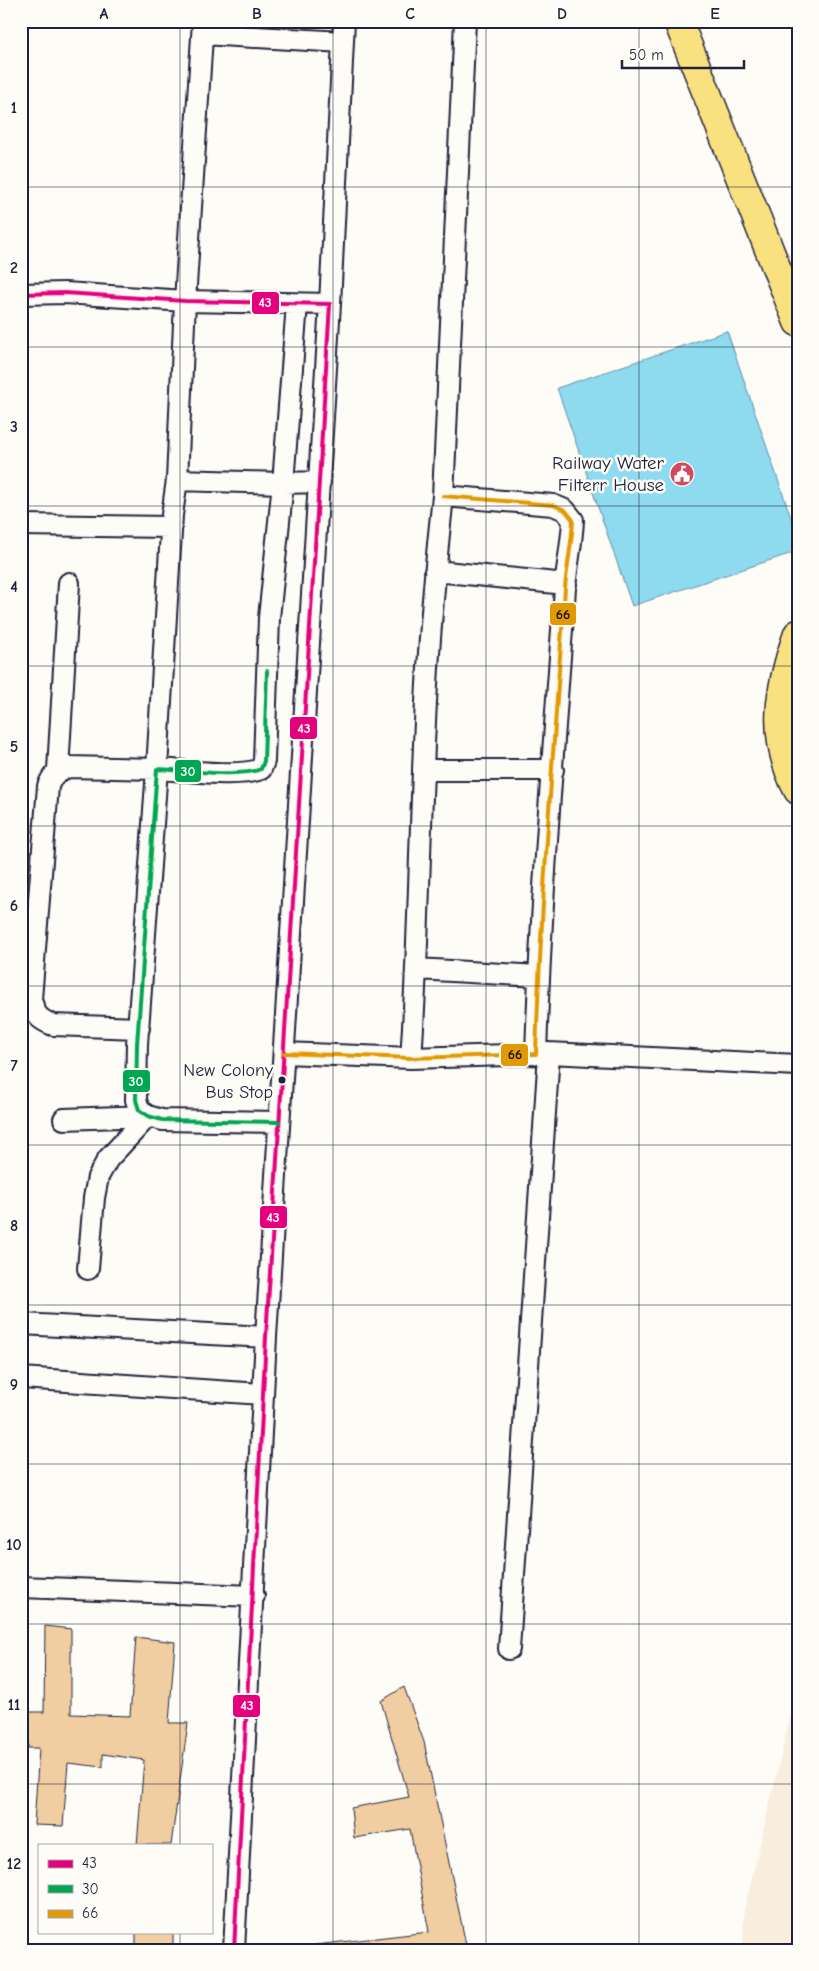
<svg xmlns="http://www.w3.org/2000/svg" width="819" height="1971" font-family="'Comic Neue',sans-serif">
<rect width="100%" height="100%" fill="#fdfcf7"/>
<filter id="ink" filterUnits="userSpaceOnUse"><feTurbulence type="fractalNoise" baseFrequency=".02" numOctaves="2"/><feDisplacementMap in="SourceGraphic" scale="10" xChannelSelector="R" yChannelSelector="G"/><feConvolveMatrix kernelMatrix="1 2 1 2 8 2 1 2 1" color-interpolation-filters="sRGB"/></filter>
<g filter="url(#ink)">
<path fill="#f9eede" d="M798,1684V1950H743L744,1911Z"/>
<path fill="#8edaee" stroke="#6390a6" d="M727,331L798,538V551L632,606L557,388Z"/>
<path fill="#f1cea2" stroke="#22223b" d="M45,1626L71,1629V1714L130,1716L136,1637L175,1642L169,1723H188L171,1845H137L144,1760L103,1754V1767L68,1763L63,1826L34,1825L39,1748H28V1712H44Z
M404,1687L424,1742L467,1950H316L315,1945L429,1932L410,1829L354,1838L351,1808L409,1797L381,1701Z
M21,1696H23V1731L21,1730Z
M136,1932H173V1950H136Z"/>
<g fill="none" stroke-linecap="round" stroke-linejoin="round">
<defs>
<path id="minor" d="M203,34L343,42
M21,294L65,293L185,301L330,304L266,1337L234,1950
M330,304L344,21
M177,480L283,483L320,482
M21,525L171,527
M435,571L566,584
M58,770L69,583
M423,770H553
M417,969L539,976
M139,1028L53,1025C38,1019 35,1015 31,999L48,786C53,774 57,771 69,767L157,769L172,515L177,480L185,301L203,21
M284,1053L411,1058L536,1054C541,899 554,743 565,588C567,565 572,543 573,520L565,510L553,505L443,496
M536,1054L549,1053L798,1065
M411,1058C418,962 419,867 423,771C426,679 433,587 443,496L465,21
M64,1119L148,1116
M279,1122L162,1120L148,1116L139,1110L136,1100L137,1044L157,769C183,770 239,778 261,769L264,761L269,618L283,483L297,304
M88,1269L94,1198L98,1177L108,1159L148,1116
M21,1324L266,1337
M21,1378L263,1394
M21,1587L254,1596
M509,1649L549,1053"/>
<path id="highway" d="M678,21L798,322
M798,634C779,688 770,737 798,790"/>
</defs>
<use href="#minor" stroke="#22223b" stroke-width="24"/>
<use href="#highway" stroke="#22223b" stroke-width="31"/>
<use href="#minor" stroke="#fdfcf7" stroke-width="20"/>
<use href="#highway" stroke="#fae180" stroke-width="28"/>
<defs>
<path id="bus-1" d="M21,294L65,293L185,301L330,304L266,1337L234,1950"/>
<path id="bus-2" d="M267,671L264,761L261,769C239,778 183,770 157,769L137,1044L136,1100L139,1110L148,1116L162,1120L279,1122"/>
<path id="bus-3" d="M284,1053L411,1058L536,1054C541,899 554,743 565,588C567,565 572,543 573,520L565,510L553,505L443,496"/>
</defs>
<use href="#bus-1" stroke="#fdfcf7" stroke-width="8"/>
<use href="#bus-2" stroke="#fdfcf7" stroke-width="8"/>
<use href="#bus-3" stroke="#fdfcf7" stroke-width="8"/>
<use href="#bus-1" stroke="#e5007d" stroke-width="4"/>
<use href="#bus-2" stroke="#00a651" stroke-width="4"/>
<use href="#bus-3" stroke="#e29906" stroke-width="4"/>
</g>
</g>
<path fill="none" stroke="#22223b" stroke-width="1" stroke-opacity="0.55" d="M180,21V1845M333,21V1950M486,21V1950M639,21V1950M21,187H798M21,347H798M21,506H798M21,666H798M21,826H798M21,986H798M21,1145H798M21,1305H798M21,1464H798M21,1624H798M21,1784H798M180,1932V1950"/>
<defs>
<symbol id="civic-disc" viewBox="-11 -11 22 22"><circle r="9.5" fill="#d1495b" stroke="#fdfcf7"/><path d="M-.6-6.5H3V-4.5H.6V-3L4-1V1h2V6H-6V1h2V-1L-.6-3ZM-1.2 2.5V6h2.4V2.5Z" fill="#fff"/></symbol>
</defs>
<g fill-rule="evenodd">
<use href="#civic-disc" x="668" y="460" width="28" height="28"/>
</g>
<circle fill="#22223b" stroke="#fdfcf7" stroke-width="2" cx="282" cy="1080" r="4.5"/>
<g text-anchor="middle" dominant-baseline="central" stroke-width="5" stroke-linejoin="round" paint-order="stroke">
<g font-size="18" fill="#22223b" stroke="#fdfcf7" text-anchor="end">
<text x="273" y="1070">New Colony<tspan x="273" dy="22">Bus Stop</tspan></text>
</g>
<g font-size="19" fill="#22223b" stroke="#fdfcf7" text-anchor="end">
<text x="664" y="463">Railway Water<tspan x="664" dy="22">Filterr House</tspan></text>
</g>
</g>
<g stroke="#fdfcf7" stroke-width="2">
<rect x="251" y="291" width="29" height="24" rx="5" fill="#e5007d"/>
<rect x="549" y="602" width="28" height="24" rx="5" fill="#e29906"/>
<rect x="289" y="716" width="29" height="24" rx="5" fill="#e5007d"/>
<rect x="174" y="759" width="28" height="24" rx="5" fill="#00a651"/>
<rect x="500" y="1043" width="29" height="24" rx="5" fill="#e29906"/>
<rect x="122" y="1069" width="29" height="24" rx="5" fill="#00a651"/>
<rect x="259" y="1205" width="29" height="24" rx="5" fill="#e5007d"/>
<rect x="232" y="1694" width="29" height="24" rx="5" fill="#e5007d"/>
</g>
<g font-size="14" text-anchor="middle" font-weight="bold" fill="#fff">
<text x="265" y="307">43</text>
<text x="304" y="733">43</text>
<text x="188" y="776">30</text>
<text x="136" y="1086">30</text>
<text x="273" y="1222">43</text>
<text x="247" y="1710">43</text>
</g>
<g font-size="14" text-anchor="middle" font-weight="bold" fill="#111">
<text x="563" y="619">66</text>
<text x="515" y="1059">66</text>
</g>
<rect width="819" height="1971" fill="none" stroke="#fdfcf7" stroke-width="55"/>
<rect x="38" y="1844" width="175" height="90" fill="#fdfcf7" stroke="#a5a5ac"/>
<rect x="48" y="1860" width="25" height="8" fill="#e5007d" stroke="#a5a5ac"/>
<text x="82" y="1868" font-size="15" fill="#22223b">43</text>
<rect x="48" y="1885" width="25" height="8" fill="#00a651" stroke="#a5a5ac"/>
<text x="82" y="1894" font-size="15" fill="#22223b">30</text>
<rect x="48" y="1910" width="25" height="8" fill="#e29906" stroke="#a5a5ac"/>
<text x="82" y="1918" font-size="15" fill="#22223b">66</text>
<path d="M622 60v8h122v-8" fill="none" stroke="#22223b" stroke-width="2.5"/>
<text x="629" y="60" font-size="15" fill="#22223b" stroke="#fdfcf7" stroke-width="4" paint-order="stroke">50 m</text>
<rect x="28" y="28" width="764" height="1916" fill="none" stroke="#22223b" stroke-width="2"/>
<g font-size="16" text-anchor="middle" font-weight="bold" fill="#22223b">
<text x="104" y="19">A</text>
<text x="257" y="19">B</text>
<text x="410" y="19">C</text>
<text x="562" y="19">D</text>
<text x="715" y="19">E</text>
<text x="14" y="113">1</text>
<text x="14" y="273">2</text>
<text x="14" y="432">3</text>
<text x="14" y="592">4</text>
<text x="14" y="752">5</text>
<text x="14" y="911">6</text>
<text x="14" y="1071">7</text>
<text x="14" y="1231">8</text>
<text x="14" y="1390">9</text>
<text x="14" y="1550">10</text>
<text x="14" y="1710">11</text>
<text x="14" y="1869">12</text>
</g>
</svg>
